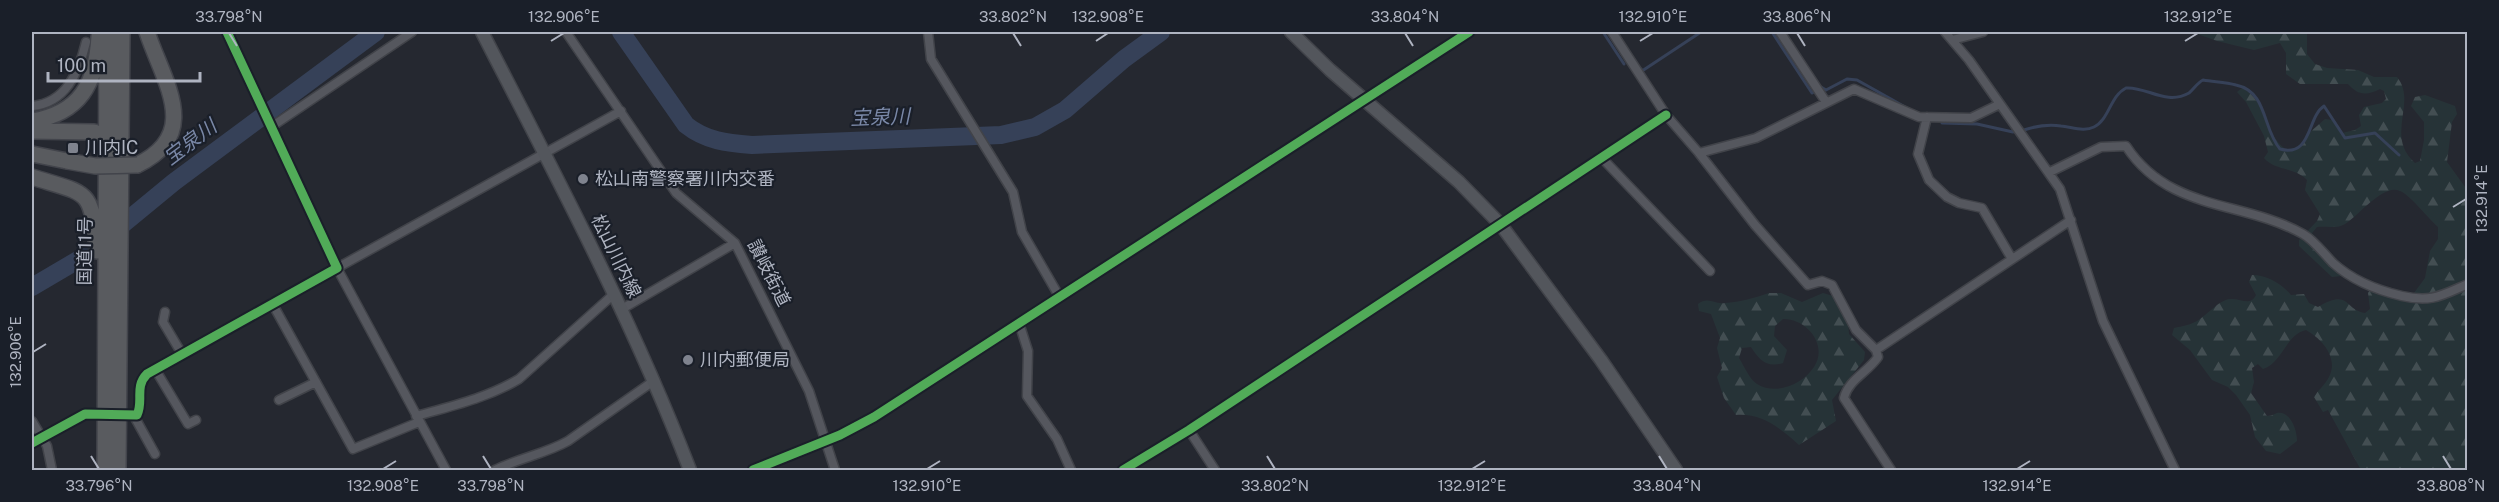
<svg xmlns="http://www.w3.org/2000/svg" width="2499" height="502" viewBox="0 0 2499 502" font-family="'Public Sans','Noto Sans JP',sans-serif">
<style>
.forest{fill:url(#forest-firs);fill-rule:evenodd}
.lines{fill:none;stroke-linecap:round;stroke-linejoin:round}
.stream{stroke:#364158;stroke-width:3}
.river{stroke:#364158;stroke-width:18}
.street-casing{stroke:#414349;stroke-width:11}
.secondary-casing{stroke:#414349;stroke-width:15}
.highway-casing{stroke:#42444b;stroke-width:18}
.street{stroke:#55575e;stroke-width:8}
.secondary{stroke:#53565c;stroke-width:12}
.highway{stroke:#595b5f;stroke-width:15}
.highway-bridge-casing{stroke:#42444b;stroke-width:18;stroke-linecap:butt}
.highway-bridge{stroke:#595b5f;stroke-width:15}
.cycleway-casing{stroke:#1a1f29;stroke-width:13}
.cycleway{stroke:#51ab58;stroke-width:9}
.ticks{fill:none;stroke:#afb4c1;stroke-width:2}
.poi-dot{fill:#7f838e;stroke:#1a1f29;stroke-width:2}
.labels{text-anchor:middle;stroke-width:4.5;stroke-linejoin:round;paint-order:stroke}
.poi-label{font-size:18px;fill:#afb4c1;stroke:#1a1f29;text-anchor:start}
.street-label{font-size:18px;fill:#afb4c1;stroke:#1a1f29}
.water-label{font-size:20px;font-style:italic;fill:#7a88a7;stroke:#1a1f29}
.neatline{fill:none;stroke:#afb4c1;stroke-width:2}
.ticks-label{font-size:15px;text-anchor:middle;fill:#afb4c1}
</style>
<defs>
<pattern id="forest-firs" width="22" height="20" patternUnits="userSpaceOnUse" patternTransform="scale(1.5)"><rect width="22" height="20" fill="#263337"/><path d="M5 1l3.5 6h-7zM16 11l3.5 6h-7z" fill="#434e52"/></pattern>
</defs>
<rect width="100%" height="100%" fill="#252830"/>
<path class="forest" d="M2192,32H2307V54L2315,64L2327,68L2358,70L2374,77H2397C2418,103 2384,135 2415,163L2420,161L2424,140V122L2411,106L2415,97L2425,95L2455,106L2457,114L2452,122L2447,162L2468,191L2467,470H2361L2328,410L2323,412L2314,397C2318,390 2325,385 2329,377C2339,358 2322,339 2306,330C2286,334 2283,362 2263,369L2258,364L2252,368L2254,382L2251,393L2267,416C2271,416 2274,414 2277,413C2291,411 2297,431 2297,441L2280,454L2266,451L2255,437L2250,415L2236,395L2228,387L2212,380L2190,350L2172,335L2174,328C2183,326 2190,325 2197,321C2207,315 2219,300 2230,299C2241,298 2250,307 2256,295L2249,282L2252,275C2267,275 2282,284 2291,295L2304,294L2309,303L2318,307C2350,288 2344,310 2365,313L2370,309L2368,293L2371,288L2399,295L2414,293L2425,278L2430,251L2438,239V227C2429,219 2409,194 2400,191C2384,183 2358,216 2345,224C2337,229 2327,226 2317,227L2312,233L2343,270L2341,276L2332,277L2299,246V240L2317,221L2320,214L2305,190L2307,180C2295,167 2275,171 2264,158L2268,152L2264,136L2246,102L2237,92L2242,88C2268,101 2263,135 2287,150L2301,146L2309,133L2325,119L2332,120L2342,133L2355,130L2361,126L2359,115L2364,107L2382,103L2386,99L2384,91L2380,89C2366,96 2358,95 2348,84H2300L2286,74V53L2280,43L2254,50L2217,41Z
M1769,293H1781L1802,302L1823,293L1833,296L1848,322L1849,334L1865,352L1864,360L1832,400L1836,421L1799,445C1780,428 1762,413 1736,415L1724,398L1717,377L1722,368L1717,348L1720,338L1711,314L1699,311L1698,304C1709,296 1714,305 1725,303C1740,302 1755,298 1769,293ZM1783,319C1805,318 1829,344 1814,367C1803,384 1776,396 1757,384C1750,380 1744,366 1739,358L1742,348L1751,347C1759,360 1767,368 1783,363L1787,350L1774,336L1775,326Z"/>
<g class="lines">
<path class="stream" d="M1603,32L1624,64
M1772,32L1812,93L1821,87L1826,90L1847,79L1857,80L1907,108
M1641,69L1642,71L1701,32
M1942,123L1977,124L2013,132
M2024,130C2036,126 2049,124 2061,126C2072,127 2084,132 2094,127C2109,120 2110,96 2126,88C2146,86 2166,106 2189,93C2194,89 2197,83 2203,80C2214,82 2225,82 2236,85C2268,92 2262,128 2280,149C2312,158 2307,117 2324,106L2345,138L2375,133L2399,155"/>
<path class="river" d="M621,32L686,125C706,141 727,143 752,145L1001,135L1035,127L1065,110L1124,59L1161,32
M32,287L83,257L174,182L376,32"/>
<defs>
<path id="street" d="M566,32L676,193L735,243L809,391L835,470
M928,32L931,59L1013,192L1022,232L1059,296
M1612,32L1666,115L1699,153L1755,225L1808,285L1822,281L1832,285L1856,330L1876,350L1878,357C1868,372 1848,380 1844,398L1891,470
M1780,32L1826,102
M1945,32L1969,60L2060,189L2103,321L2175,470
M1952,40L1983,32
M32,106C66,103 79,72 86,42
M1927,117L1918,154L1929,180L1947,197L1959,203L1982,208L2012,259
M271,127L412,32
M1699,153L1756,138L1854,89L1919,117L1971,118L2000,104
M1601,157L1710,271
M2050,172L2101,147L2126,146C2169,212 2242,200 2303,234C2314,240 2324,254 2333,263C2353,281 2376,290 2402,296C2432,303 2442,295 2468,284
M272,303L353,449L419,422
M622,309L735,243
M165,312L163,322L182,354
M1019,323L1028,351L1027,396L1057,439L1071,470
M1876,350L2071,220
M155,369L188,424L196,420
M279,400L316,382
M134,416L155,454
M416,416C452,406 487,398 519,379L615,293
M32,421L47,446L52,470
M1189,430L1215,470
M32,443L85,414L137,415C144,401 134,387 147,374L337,268L227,32
M446,470L337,268L621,111
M495,470C519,458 545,454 568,441L655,380
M753,470L840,435L874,417L1469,32
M1123,470L1189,430L1666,115"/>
<path id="secondary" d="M482,32C556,176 632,319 690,470
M1291,32L1330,70L1459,182L1501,225L1601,360L1676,470"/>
<path id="highway" d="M32,121C80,113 96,84 99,37
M32,131L94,132L113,140
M32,154L67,161
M137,165C203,134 163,81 147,32
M32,177C90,195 91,188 97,251
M105,470L107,32
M118,470L122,32"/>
</defs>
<use href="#street" class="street-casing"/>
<use href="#secondary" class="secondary-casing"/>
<use href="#highway" class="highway-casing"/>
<use href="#street" class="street"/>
<use href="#secondary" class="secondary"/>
<use href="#highway" class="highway"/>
<defs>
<path id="highway-bridge" d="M67,161L95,166L137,165"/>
</defs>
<use href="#highway-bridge" class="highway-bridge-casing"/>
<use href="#highway-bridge" class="highway-bridge"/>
<defs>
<path id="cycleway" d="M32,443L85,414L137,415C144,401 134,387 147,374L337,268L227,32
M753,470L840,435L874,417L1469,32
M1123,470L1189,430L1666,115"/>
</defs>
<use href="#cycleway" class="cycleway-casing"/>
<use href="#cycleway" class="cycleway"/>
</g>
<path class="ticks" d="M229,33L237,46M1013,33L1021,46M1405,33L1413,46M1797,33L1805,46M551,41L564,33M1096,41L1108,33M1640,41L1653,33M2185,41L2198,33M2453,207L2466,199M33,352L46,344M91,456L99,469M483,456L491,469M1267,456L1275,469M1659,456L1667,469M2443,456L2451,469M383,469L396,461M927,469L940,461M1472,469L1485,461M2017,469L2030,461"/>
<g class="poi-dot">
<rect x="67" y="142" width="12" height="12" rx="3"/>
<circle cx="583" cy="179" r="6"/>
<circle cx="688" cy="360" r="6"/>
</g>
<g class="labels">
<g class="poi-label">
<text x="85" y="154">川内IC</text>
<text x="595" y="185">松山南警察署川内交番</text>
<text x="700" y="366">川内郵便局</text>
</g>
<g class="street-label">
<text transform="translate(85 251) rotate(-89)" y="6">国道11号</text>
<text transform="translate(616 256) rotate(64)" y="6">松山川内線</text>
<text transform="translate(769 273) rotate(63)" y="6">讃岐街道</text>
</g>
<g class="water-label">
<text transform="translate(880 117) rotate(-2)" y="7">宝泉川</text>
<text transform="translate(190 142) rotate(-37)" y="7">宝泉川</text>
</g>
</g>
<rect width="2499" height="502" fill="none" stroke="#1a1f29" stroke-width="66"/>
<path d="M48 72v9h152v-9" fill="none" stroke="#afb4c1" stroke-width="3"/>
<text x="57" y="72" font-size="18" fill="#afb4c1" stroke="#1a1f29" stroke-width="4.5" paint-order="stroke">100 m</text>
<rect x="33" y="33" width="2433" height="436" class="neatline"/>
<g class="ticks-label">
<text x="229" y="22">33.798°N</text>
<text x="564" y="22">132.906°E</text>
<text x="1013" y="22">33.802°N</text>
<text x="1108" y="22">132.908°E</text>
<text x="1405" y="22">33.804°N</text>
<text x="1653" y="22">132.910°E</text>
<text x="1797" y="22">33.806°N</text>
<text x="2198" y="22">132.912°E</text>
<text transform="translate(2482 199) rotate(-90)" y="5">132.914°E</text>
<text transform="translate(16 352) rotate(-90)" y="5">132.906°E</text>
<text x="99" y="491">33.796°N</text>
<text x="383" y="491">132.908°E</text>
<text x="491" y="491">33.798°N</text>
<text x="927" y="491">132.910°E</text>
<text x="1275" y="491">33.802°N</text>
<text x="1472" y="491">132.912°E</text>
<text x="1667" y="491">33.804°N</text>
<text x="2017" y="491">132.914°E</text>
<text x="2451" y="491">33.808°N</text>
</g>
</svg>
